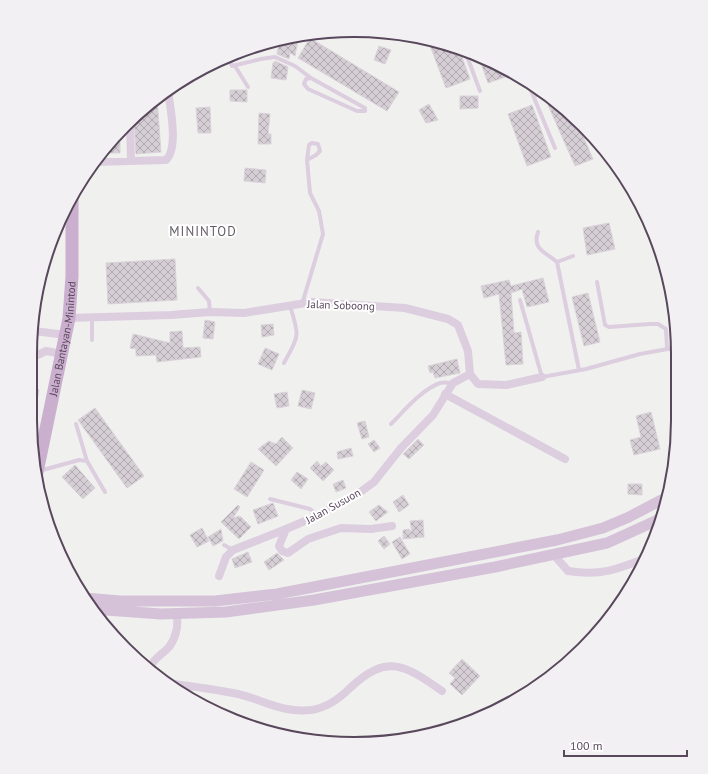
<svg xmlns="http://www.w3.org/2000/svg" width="708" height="774" viewBox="0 0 708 774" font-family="'PT Sans',sans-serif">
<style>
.building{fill:url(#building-cross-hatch);stroke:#dad3da}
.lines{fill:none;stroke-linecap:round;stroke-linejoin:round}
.lane{stroke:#dccddf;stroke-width:4}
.street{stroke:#dccddf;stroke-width:8}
.secondary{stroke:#d5c2d8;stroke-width:11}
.primary{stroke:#caafce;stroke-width:13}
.labels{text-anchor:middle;stroke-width:4;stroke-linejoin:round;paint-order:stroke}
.street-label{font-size:11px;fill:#59475c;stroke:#fff}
.quarter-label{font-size:13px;letter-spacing:1px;fill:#635b64;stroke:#fff}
.rim{fill:none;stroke:#59475c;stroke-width:2}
</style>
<defs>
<pattern id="building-cross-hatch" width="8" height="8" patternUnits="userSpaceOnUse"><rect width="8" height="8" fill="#d5ced5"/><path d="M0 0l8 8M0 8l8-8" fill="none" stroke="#b0a9b0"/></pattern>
</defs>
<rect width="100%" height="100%" fill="#f0f1ef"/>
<path class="building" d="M299,35L295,56L290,53L289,59L277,54L280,40Z
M310,38L399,92L387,111L298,58Z
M428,40L459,49L470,79L446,88Z
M379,46L391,50L385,64L374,60Z
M478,55L483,58L514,74L488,83Z
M275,61L288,67L286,80L271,78L273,63Z
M230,90H247V102L230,101Z
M460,96H478V108L460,109Z
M157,98L161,152L136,154L134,117Z
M555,102L575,118L593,159L575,166L548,105Z
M429,104L438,120L426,123L419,110Z
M532,105L551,157L527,166L508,114Z
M210,107L211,133H198L196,108Z
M259,113L270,114L268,134H271V144H258Z
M120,131V153H102L107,146Z
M245,168L266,170L265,183L244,181Z
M609,223L615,249L587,255L583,228Z
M175,259L177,300L108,304L106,263Z
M543,278L549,302L527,307L522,289L511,293L514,333L521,332L523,364L506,365L499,294L484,298L481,286L509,280L511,286Z
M588,293L600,342L584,346L572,297Z
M205,320L215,322L213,339L203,338Z
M273,324L274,335L262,337L261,325Z
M182,331L183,348L200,347L201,357L157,362L156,355L136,356V349L130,348L133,334L170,343V332Z
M265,348L279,354L272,370L258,364Z
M457,359L460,373L435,378L433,372L430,373L428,366Z
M32,388L39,390L34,416H30Z
M302,390L315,393L311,409L298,406Z
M287,392L289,406L277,408L274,394Z
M95,408L144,476L127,488L78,420Z
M651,412L660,449L634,455L630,440L641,437L636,416Z
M365,421L369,437L362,439L357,423Z
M282,437L293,448L276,466L258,449L269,441L276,444Z
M418,439L424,445L409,459L403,454Z
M374,440L380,448L374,452L368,444Z
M351,448L353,456L338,459L337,452Z
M317,461L321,466L326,462L334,470L323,481L310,468Z
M251,462L264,470L247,497L234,489Z
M75,465L95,488L83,499L62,477Z
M297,472L308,479L301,489L291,480Z
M343,480L346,488L336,492L333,484Z
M628,484H642V495L628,494Z
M403,495L409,505L399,512L393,502Z
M273,503L278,516L258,524L253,510Z
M238,505L240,507L233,518L240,516L251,527L239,539L221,522Z
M379,505L388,512L376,521L369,512Z
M423,520L424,537L403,539V530L409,529L412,532L410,521Z
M202,528L209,541L197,547L190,535Z
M221,529L223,541L213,546L208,537Z
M384,536L390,544L384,549L378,541Z
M400,537L410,554L402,559L392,542Z
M248,552L252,562L235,568L232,559Z
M277,553L284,560L269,570L264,562Z
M462,659L480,676L462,695L450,684L455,678L449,673Z"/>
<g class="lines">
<path class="lane" d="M465,51L480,91
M227,56L232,66L261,59L275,57L295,66L311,78L365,108V111H357L308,89L304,84L306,79L311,78
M235,66L248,87
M527,81L555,148
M534,96L544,93
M538,232C532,249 545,252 557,262L579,370
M557,262L573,256
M597,282L605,325L609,327L650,324H658L666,329L667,348
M198,288L209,301L210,312
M520,300L542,377L586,369L640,354L673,348
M302,304L323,234L319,211L310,193L307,160L309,145L312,143L318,144L320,151L316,155L307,160
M92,318V340
M284,363C299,335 300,337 290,306
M391,424C405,410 421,390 440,383C443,382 448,383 452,383
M87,461L105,492
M39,471L79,460L87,461L76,424
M270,499L310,509L318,515
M224,545L233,550"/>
<path class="street" d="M130,121L131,161
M94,162L166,160C179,148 170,107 168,90
M69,318L171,315L210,312L244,313L312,302L405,308L448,319L458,325L468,351L470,374L478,384L506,385L542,377
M34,331L66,335
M33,357L46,351L63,354
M445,394L565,459
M392,526L371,529L341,528L308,539L288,553L282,551L279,546L286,529L319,515L359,493L374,482L401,448L433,415L453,383L470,374
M554,555L568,571C600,576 616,570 646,558
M219,576L226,557L233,550L286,529
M149,669C155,653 171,654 176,632C178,625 178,620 176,613
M166,683C190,686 214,689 238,694C264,700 281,713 311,710C326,708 339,699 350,688C387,653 405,665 442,691"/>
<path class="secondary" d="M85,598L120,601H215L277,594L557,540L603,528L629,517L667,497
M92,609L161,614L226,612L314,600L495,567L607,543L662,518"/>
<path class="primary" id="s1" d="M36,477L69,318L72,276V198"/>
</g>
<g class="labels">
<g class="street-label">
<text transform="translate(341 305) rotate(2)" y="4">Jalan Soboong</text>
<text dy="4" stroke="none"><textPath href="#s1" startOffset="141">Jalan Bantayan-Minintod</textPath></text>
<text transform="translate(333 506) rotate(-29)" y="4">Jalan Susuon</text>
</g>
<g class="quarter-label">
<text x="203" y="236">MININTOD</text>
</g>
</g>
<path d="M0 0H708V774H0ZM354 37H354A317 317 0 0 1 671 354V420A317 317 0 0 1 354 737H354A317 317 0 0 1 37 420V354A317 317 0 0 1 354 37Z" fill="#f2f0f2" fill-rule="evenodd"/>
<path class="rim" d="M354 37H354A317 317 0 0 1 671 354V420A317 317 0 0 1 354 737H354A317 317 0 0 1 37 420V354A317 317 0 0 1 354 37Z"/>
<path d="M564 750v6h123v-6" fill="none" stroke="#59475c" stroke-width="2"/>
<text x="570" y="750" font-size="12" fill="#59475c" stroke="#ffffff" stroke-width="3" paint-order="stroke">100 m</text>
</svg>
